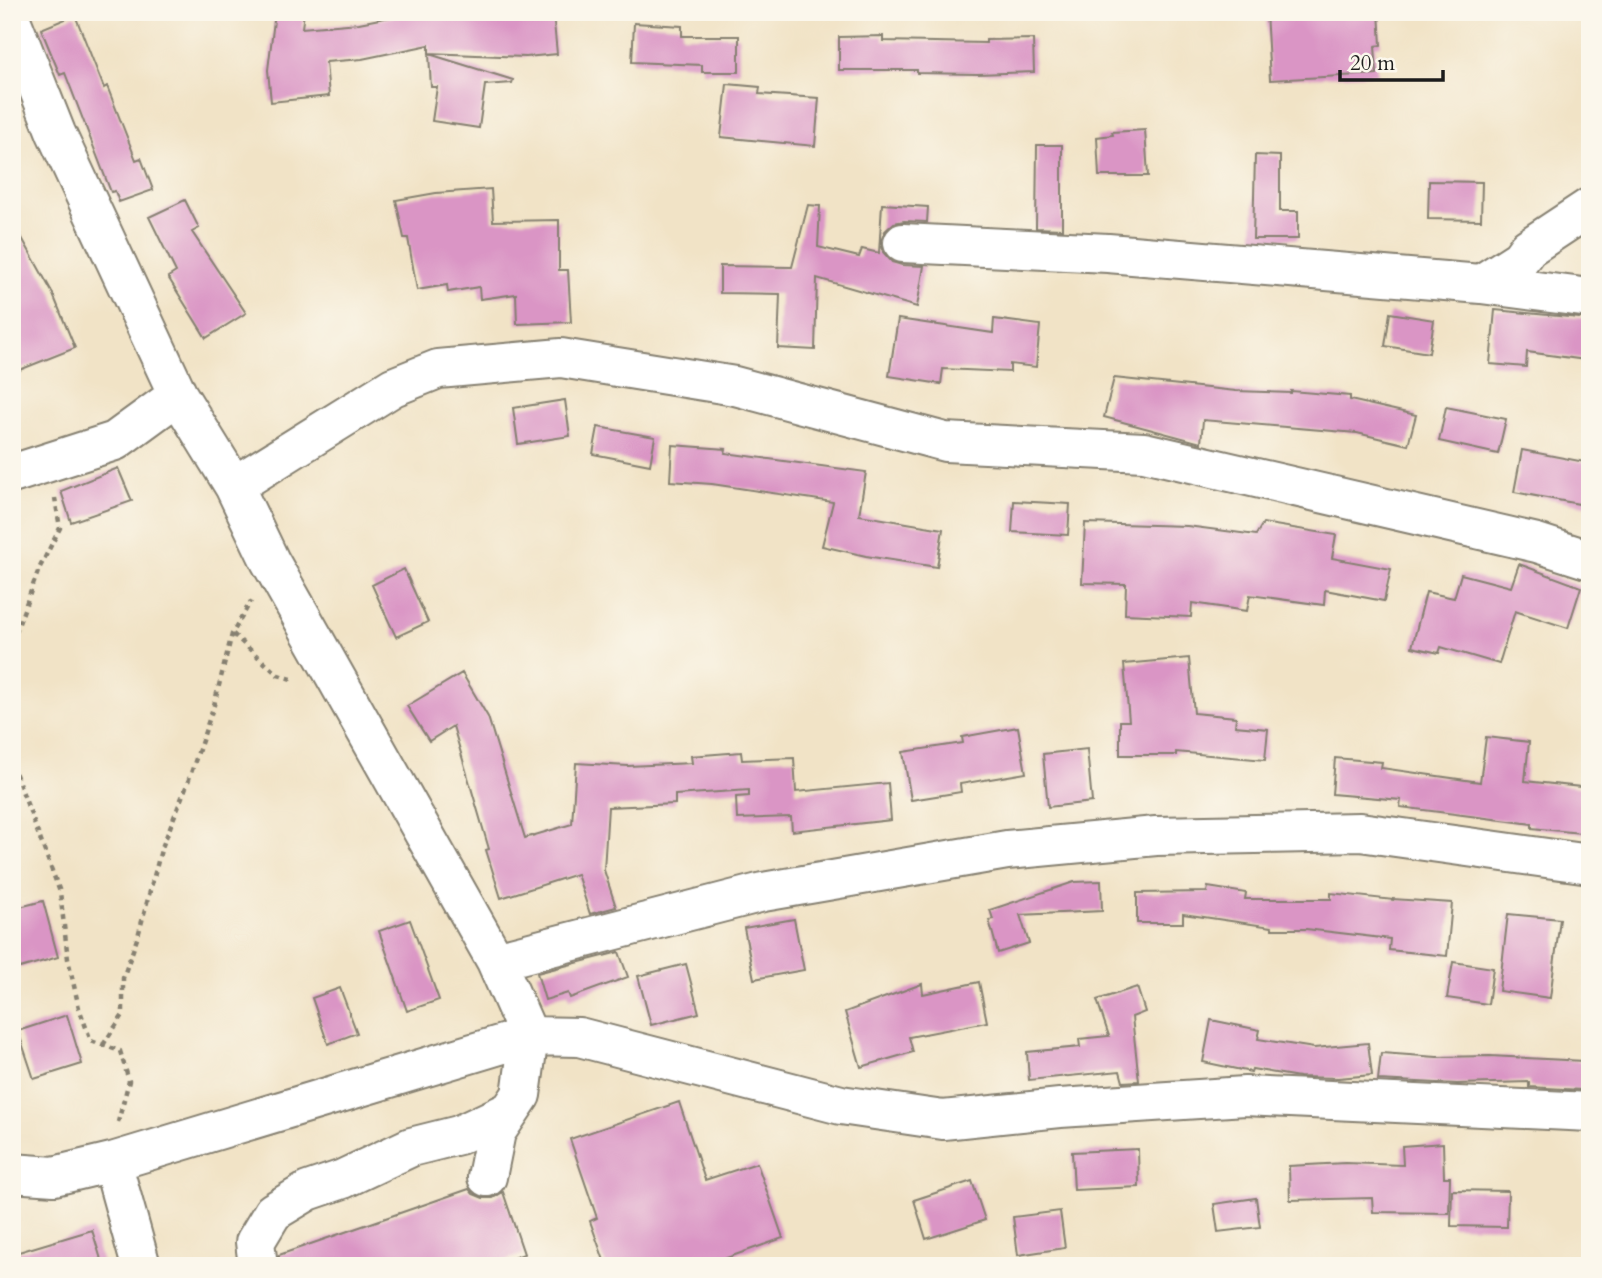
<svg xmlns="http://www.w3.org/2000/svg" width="1602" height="1278" viewBox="0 0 1602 1278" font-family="Cardo,serif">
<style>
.building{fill:#da95c5}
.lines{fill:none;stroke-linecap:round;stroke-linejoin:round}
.minor-casing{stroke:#868071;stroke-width:42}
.path{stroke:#868071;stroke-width:4.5;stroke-dasharray:5 5;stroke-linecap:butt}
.minor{stroke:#fff;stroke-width:38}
</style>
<rect width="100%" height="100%" fill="#fbf7ec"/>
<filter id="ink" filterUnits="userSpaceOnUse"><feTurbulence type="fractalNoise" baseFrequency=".0143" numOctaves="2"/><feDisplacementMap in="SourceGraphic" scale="14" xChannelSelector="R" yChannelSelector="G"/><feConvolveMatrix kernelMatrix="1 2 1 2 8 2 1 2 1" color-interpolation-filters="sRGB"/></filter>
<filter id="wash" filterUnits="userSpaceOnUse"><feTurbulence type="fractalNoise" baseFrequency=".00686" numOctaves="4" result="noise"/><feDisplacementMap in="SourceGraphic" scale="28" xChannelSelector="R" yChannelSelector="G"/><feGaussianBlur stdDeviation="1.57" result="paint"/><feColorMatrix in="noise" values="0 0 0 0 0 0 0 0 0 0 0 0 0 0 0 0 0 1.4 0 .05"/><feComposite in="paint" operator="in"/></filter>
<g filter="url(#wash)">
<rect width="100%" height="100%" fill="#f1e3c6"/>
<g id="blocks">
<path class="building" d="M275,12H304L302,28L359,23L416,12H443L445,18L498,12H553L557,54L526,57L429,53V45L362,59L326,62L329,96L271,102L268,70Z
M1266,12H1379L1381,45L1375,46L1377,74L1270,80Z
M75,15L104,88L107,86L136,160L141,158L153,190L119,202L115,191L111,192L65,73L60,75L41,29Z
M634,23L682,26V36H739V72H702V65L632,62Z
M883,36V41L986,43V40L1033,39L1034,72L977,74L917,73V70H839V37Z
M429,54L513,80L512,83L485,85L479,128L432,121L437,87H431Z
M727,84L760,87L759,94L819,98L815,146L721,137Z
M1145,130L1148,176H1099L1097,137L1113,135L1112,132Z
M1037,145H1062V229L1036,228Z
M1255,155L1280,156V211H1298V239H1253Z
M1429,181L1482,182L1481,220L1428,219Z
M491,189L493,221L559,220V270H568L571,322L517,324L516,294L480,299L479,287L448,292L447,285L417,290L408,238H404L396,200L436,193Z
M185,200L199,228L192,232L246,313L206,338L168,277L176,272L149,217Z
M882,204L928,207L927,222L904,221L894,223L885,231L881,241L883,252L892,262L902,265L924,266L917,307L817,278L815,350L778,348L780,294L720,293V266L792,267L808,205L820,206L818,247L859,257L862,249L879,253Z
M12,220L52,292L75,348L12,373Z
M1495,310L1590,319L1586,360L1527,352L1526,367L1490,364Z
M1390,313L1434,320L1429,353L1385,346Z
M898,319L993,333L994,319L1040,325L1036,367L1010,364V372L943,369L941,384L889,376Z
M1114,378L1236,391L1291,393V391L1350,396V400L1416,415L1408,445L1357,433L1203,420L1201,443L1104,417Z
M565,400L570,436L518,444L513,408Z
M1446,407L1506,419L1498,454L1439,441Z
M598,427L655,437L650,465L593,454Z
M672,445L726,449L725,453L866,472L859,515L943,529L937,567L866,556L822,546L833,502L712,484L670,481Z
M1522,450L1590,463V506L1514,492Z
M118,468L132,501L71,522L61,491Z
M1014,501L1070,504L1068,535L1012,532Z
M1085,523L1187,526L1256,535L1263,523L1336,535L1332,558L1391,569L1384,601L1325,590L1324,605L1250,595L1247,611L1192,603L1191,617L1125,614L1126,584L1082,583Z
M1519,564L1581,587L1568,628L1515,611L1499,664L1441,647L1439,653L1412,647L1426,592L1454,598L1461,574L1511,587Z
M404,569L428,622L396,637L372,585Z
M1189,658L1194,713L1236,717L1235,726L1268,729L1265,760L1176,752V755H1120V721H1129L1124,664Z
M462,673L488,717L525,838L572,824L576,763L628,766L692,763L691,756L741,752L742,760L794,758L796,792L888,783L891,820L792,831L791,817L737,819L736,797L749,796V790L675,795V804L608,807L604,870L616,907L590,914L577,874L501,898L486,850L489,849L453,726L429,741L407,706Z
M1018,727L1026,773L960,784L961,792L911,800L903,752L963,743L962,737Z
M1486,737L1529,742L1525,781L1590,788V834L1532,828V824L1400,807L1401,800L1332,794L1335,758L1382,762L1381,768L1480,782Z
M1087,749L1092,802L1048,807L1043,754Z
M1101,881L1102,911L1020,915L1029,943L998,953L989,920L993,919L990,910L1074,882Z
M1208,887L1246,893L1245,899H1331V893L1393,900V899L1452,903L1447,956L1389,950L1390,939L1306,929H1272V927L1183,914V923H1137V893L1207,892Z
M43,901L58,957L20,968L12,939V909Z
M1508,914L1560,919L1550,998L1499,991Z
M794,919L804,970L754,979L744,928Z
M410,920L439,1000L407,1011L379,931Z
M619,952L628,977L570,998L568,993L545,1000L537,973Z
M1453,962L1493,968L1488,1004L1447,998Z
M686,964L699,1013L651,1025L638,976Z
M979,982L987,1022L909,1037L913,1052L861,1067L845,1012L922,984L923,994Z
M1137,987L1145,1012L1132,1017L1139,1081L1123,1082L1120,1071L1029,1080L1027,1052L1080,1047L1079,1039L1109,1036L1097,1000Z
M340,988L357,1033L328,1044L312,998Z
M67,1015L82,1064L34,1079L18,1031Z
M1211,1020L1260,1030L1258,1039L1314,1048L1368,1043L1372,1075L1338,1078L1299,1077L1252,1069L1251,1072L1203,1062Z
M1381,1053L1437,1057L1490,1056L1584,1061L1582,1090L1529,1087V1082L1457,1084L1378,1080Z
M679,1102L705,1180L757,1163L783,1238L704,1266H606L590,1221L597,1218L570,1139Z
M1443,1143L1444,1177H1450L1449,1213L1373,1212L1372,1198L1290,1200L1289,1166L1345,1163L1403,1165L1402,1146Z
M1138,1149L1139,1187L1074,1190L1072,1152Z
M972,1181L985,1220L926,1239L914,1200Z
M469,1189L473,1194L483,1198H493L503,1192L524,1254L491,1266H279V1255Z
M1452,1190L1508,1191L1507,1227L1451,1226Z
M1256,1198L1260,1227L1218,1232L1214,1204Z
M1060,1211L1065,1248L1018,1255L1013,1217Z
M92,1230L103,1266H12V1254Z"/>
</g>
</g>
<g filter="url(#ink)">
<use href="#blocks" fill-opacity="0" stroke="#868071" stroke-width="2"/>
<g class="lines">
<defs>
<path id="minor" d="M12,22L56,133L178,395L234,486L270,561L496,961L529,1036L112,1162L54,1176L12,1173
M903,243L1108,253L1481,284L1590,298
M1481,284L1520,259L1528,248L1590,207
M12,474L115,441L178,395
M234,486L393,387L438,369L561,358L735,386L945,442L1144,452L1537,543L1590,560
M496,961L763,892L1007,850L1156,836L1360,832L1590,864
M112,1162L141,1266
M487,1177L496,1132L521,1095L529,1036L579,1037L841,1105L943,1120L1060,1108L1245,1096L1590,1112
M258,1266L255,1242L273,1212L308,1191L343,1179L411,1147L459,1135L510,1111"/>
</defs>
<use href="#minor" class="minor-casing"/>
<path class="path" d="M233,634L278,675L295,680
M12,642L39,569L60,528L55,498
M12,764L60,892L68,959L79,1008L91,1041L120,1051L129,1081L118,1122
M103,1045L123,1015V978L138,936L161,850L188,782L214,705L232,634L251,601"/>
<use href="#minor" class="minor"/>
</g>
</g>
<rect width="1602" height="1278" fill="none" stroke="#fbf7ec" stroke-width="42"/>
<path d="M1340 70v10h103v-10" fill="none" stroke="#1c1c1c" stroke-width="3.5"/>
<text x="1350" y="70" font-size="21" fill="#1c1c1c" stroke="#fbf7ec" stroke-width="5" paint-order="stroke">20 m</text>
</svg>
